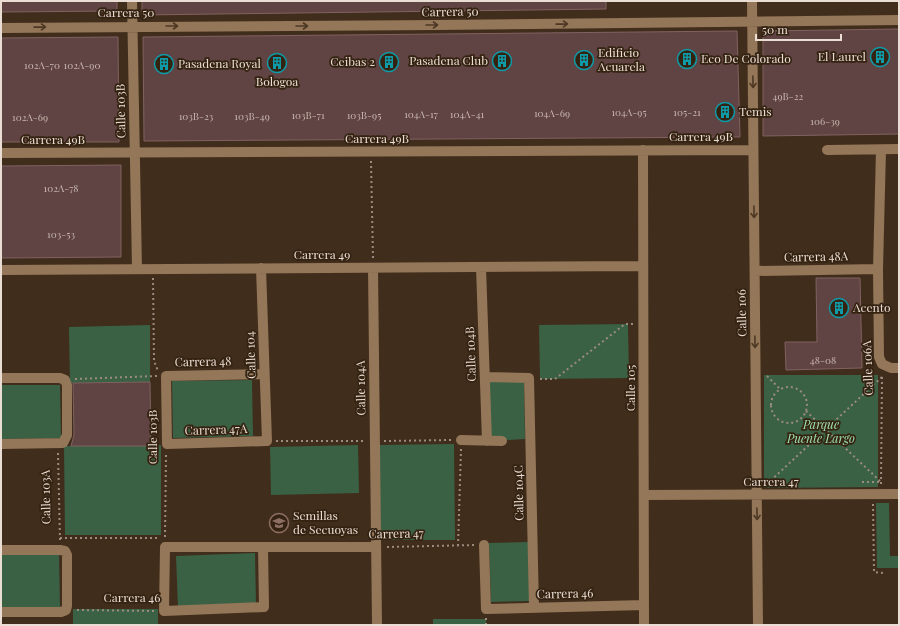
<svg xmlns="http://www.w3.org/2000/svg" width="900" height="626" viewBox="0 0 900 626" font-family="'Playfair Display',serif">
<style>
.green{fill:#3a6144}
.building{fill:#604443;stroke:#806261}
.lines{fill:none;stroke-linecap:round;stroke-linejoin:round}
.path{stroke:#9c8c7f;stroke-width:2;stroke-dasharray:2 3;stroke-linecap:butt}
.minor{stroke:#947658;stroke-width:10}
.oneway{stroke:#4d3824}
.labels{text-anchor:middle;stroke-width:3.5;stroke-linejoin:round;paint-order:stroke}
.number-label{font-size:10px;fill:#c8b7af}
.street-label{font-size:12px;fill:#eaddd3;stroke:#352312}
.poi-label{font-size:12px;fill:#eaddd3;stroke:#352312;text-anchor:start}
.park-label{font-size:12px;font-style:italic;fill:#9ee1af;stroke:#352312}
</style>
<rect width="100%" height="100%" fill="#402d1c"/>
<path class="green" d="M628,324L629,378L540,379L539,325Z
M150,325V382L70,383L69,327Z
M764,375H878V487L764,488Z
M252,380L253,436L173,438L172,381Z
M524,381L525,439L488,441L486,382Z
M1,385H60L61,438L1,439Z
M454,444L455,540H380L379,445Z
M161,445V535H65L64,446Z
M358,445L359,493L271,495L270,447Z
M876,503H889L890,556H899V568H877Z
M528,542L531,601L491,602L489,543Z
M59,553L60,607L1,608V554Z
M255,553L256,606L178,608L176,556Z
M73,609H158V625H73Z
M433,619H486V625H433Z"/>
<path class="building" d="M1,1H117V11L1,12Z
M142,1H606V9L142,15Z
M899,29V134L763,136V31Z
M737,31L740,137L144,141L143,37Z
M118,37L119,142H1V38Z
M121,165V257L1,258V166Z
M816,278H860L862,368L786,370L785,342H817Z
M150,382L151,446H71L74,435L73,383Z"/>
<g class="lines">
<path class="path" d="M371,161L373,258
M153,278L154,361L158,371
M767,376L781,390
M75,379L157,376
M540,379H555L625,324H634
M771 405a18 18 0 1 1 36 0a18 18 0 1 1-36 0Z
M806,411L880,481
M276,441H364
M384,441L452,440
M58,453L60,541
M862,482H881
M767,484L882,377
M881,484L882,375
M873,504L874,572L883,573
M165,537L166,454
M60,538H158
M458,546L461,449
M387,547L475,545
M77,610L154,611
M486,618V625"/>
<path class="minor" d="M132,1L137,269
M752,1L758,625
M1,28L436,25L899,20
M643,150L644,625
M827,150L899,149
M881,150L878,269L879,357L882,364L891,368H899
M1,153L753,150
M481,267L487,441
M261,268L267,441L167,444L166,376L264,374
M373,268L377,625
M1,270L643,266
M755,271L878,269
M485,377L529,378L534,608
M1,378H60L65,380L67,385V435L63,443L1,444
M461,440L502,441
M644,495L899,494
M484,545L486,609L644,605
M263,547L264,607L164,611L165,547H376
M1,550H60L65,551L67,555V606L66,610L61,612H1"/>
</g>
<defs><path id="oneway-shaft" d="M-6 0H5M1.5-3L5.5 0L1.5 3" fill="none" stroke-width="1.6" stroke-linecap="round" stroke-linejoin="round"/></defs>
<g class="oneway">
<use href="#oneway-shaft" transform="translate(562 24) rotate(-1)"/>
<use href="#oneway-shaft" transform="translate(432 25)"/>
<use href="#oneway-shaft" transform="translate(172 26)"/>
<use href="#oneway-shaft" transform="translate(302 26)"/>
<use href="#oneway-shaft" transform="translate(40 27) rotate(-1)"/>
<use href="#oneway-shaft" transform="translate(753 82) rotate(89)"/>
<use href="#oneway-shaft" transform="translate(754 212) rotate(89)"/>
<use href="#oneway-shaft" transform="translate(755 342) rotate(89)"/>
<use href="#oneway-shaft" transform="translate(757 514) rotate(89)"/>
</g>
<defs>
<symbol id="building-ring" viewBox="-11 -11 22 22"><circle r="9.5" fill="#352312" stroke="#0f9aa8" stroke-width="1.5"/><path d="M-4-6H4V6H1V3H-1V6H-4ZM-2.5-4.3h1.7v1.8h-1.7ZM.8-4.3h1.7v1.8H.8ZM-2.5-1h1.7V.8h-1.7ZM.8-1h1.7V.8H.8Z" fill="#0f9aa8"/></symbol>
<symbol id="school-ring" viewBox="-11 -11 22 22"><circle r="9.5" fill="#352312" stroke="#8d6e63" stroke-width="1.5"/><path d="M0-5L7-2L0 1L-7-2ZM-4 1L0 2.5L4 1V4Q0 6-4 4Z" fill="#8d6e63"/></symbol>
</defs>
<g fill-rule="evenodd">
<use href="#building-ring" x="869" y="46" width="22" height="22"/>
<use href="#building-ring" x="676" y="48" width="22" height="22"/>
<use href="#building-ring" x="573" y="49" width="22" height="22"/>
<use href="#building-ring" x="491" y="50" width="22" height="22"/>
<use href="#building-ring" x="378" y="51" width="22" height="22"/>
<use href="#building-ring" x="266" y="52" width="22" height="22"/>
<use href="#building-ring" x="153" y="53" width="22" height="22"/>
<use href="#building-ring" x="714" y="101" width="22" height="22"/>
<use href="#building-ring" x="828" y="297" width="22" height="22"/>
<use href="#school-ring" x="268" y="512" width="22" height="22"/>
</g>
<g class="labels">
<g class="number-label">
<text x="42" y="69">102A-70</text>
<text x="82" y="69">102A-90</text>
<text x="788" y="100">49B-22</text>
<text x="629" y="116">104A-95</text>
<text x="687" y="116">105-21</text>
<text x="552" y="117">104A-69</text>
<text x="421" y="118">104A-17</text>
<text x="467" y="118">104A-41</text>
<text x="308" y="119">103B-71</text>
<text x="364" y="119">103B-95</text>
<text x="196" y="120">103B-23</text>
<text x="252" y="120">103B-49</text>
<text x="30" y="121">102A-69</text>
<text x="825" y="125">106-39</text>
<text x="61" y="192">102A-78</text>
<text x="61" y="238">103-53</text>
<text x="823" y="364">48-08</text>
</g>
<g class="street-label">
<text transform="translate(450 12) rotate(-1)" y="4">Carrera 50</text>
<text x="126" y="17">Carrera 50</text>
<text transform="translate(121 111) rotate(-91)" y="4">Calle 103B</text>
<text x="701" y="141">Carrera 49B</text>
<text x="377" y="143">Carrera 49B</text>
<text x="53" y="144">Carrera 49B</text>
<text x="322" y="259">Carrera 49</text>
<text transform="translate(816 257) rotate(-1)" y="4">Carrera 48A</text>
<text transform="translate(742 313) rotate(-91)" y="4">Calle 106</text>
<text transform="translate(471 354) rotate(-92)" y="4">Calle 104B</text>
<text transform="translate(251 355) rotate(-92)" y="4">Calle 104</text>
<text transform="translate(203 362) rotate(-1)" y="4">Carrera 48</text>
<text transform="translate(868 368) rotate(-92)" y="4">Calle 106A</text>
<text transform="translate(361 388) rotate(-91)" y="4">Calle 104A</text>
<text transform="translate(631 388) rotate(-90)" y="4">Calle 105</text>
<text transform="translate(216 430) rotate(-2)" y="4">Carrera 47A</text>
<text transform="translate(153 437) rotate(-90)" y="4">Calle 103B</text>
<text x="771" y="486">Carrera 47</text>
<text transform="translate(519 493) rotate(-91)" y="4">Calle 104C</text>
<text transform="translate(46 497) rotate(-91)" y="4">Calle 103A</text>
<text transform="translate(396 534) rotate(-1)" y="4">Carrera 47</text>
<text transform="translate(565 594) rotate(-1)" y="4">Carrera 46</text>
<text x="132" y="602">Carrera 46</text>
</g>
<g class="poi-label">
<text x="598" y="57">Edificio<tspan x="598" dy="14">Acuarela</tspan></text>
<text x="866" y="61" text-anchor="end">El Laurel</text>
<text x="701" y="63">Eco De Colorado</text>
<text x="488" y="65" text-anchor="end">Pasadena Club</text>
<text x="375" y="66" text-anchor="end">Ceibas 2</text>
<text x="178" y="68">Pasadena Royal</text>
<text x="277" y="86" text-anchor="middle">Bologoa</text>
<text x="739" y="116">Temis</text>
<text x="853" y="312">Acento</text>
<text x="293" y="520">Semillas<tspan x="293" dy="14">de Secuoyas</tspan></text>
</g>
<g class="park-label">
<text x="821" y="429">Parque<tspan x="821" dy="14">Puente Largo</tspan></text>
</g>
</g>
<rect width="900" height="626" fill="none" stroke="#eaddd3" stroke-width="4"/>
<path d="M756 34v6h85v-6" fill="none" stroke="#eaddd3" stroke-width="2"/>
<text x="762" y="34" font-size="12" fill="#eaddd3" stroke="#352312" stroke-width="3" paint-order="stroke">50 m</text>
</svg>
